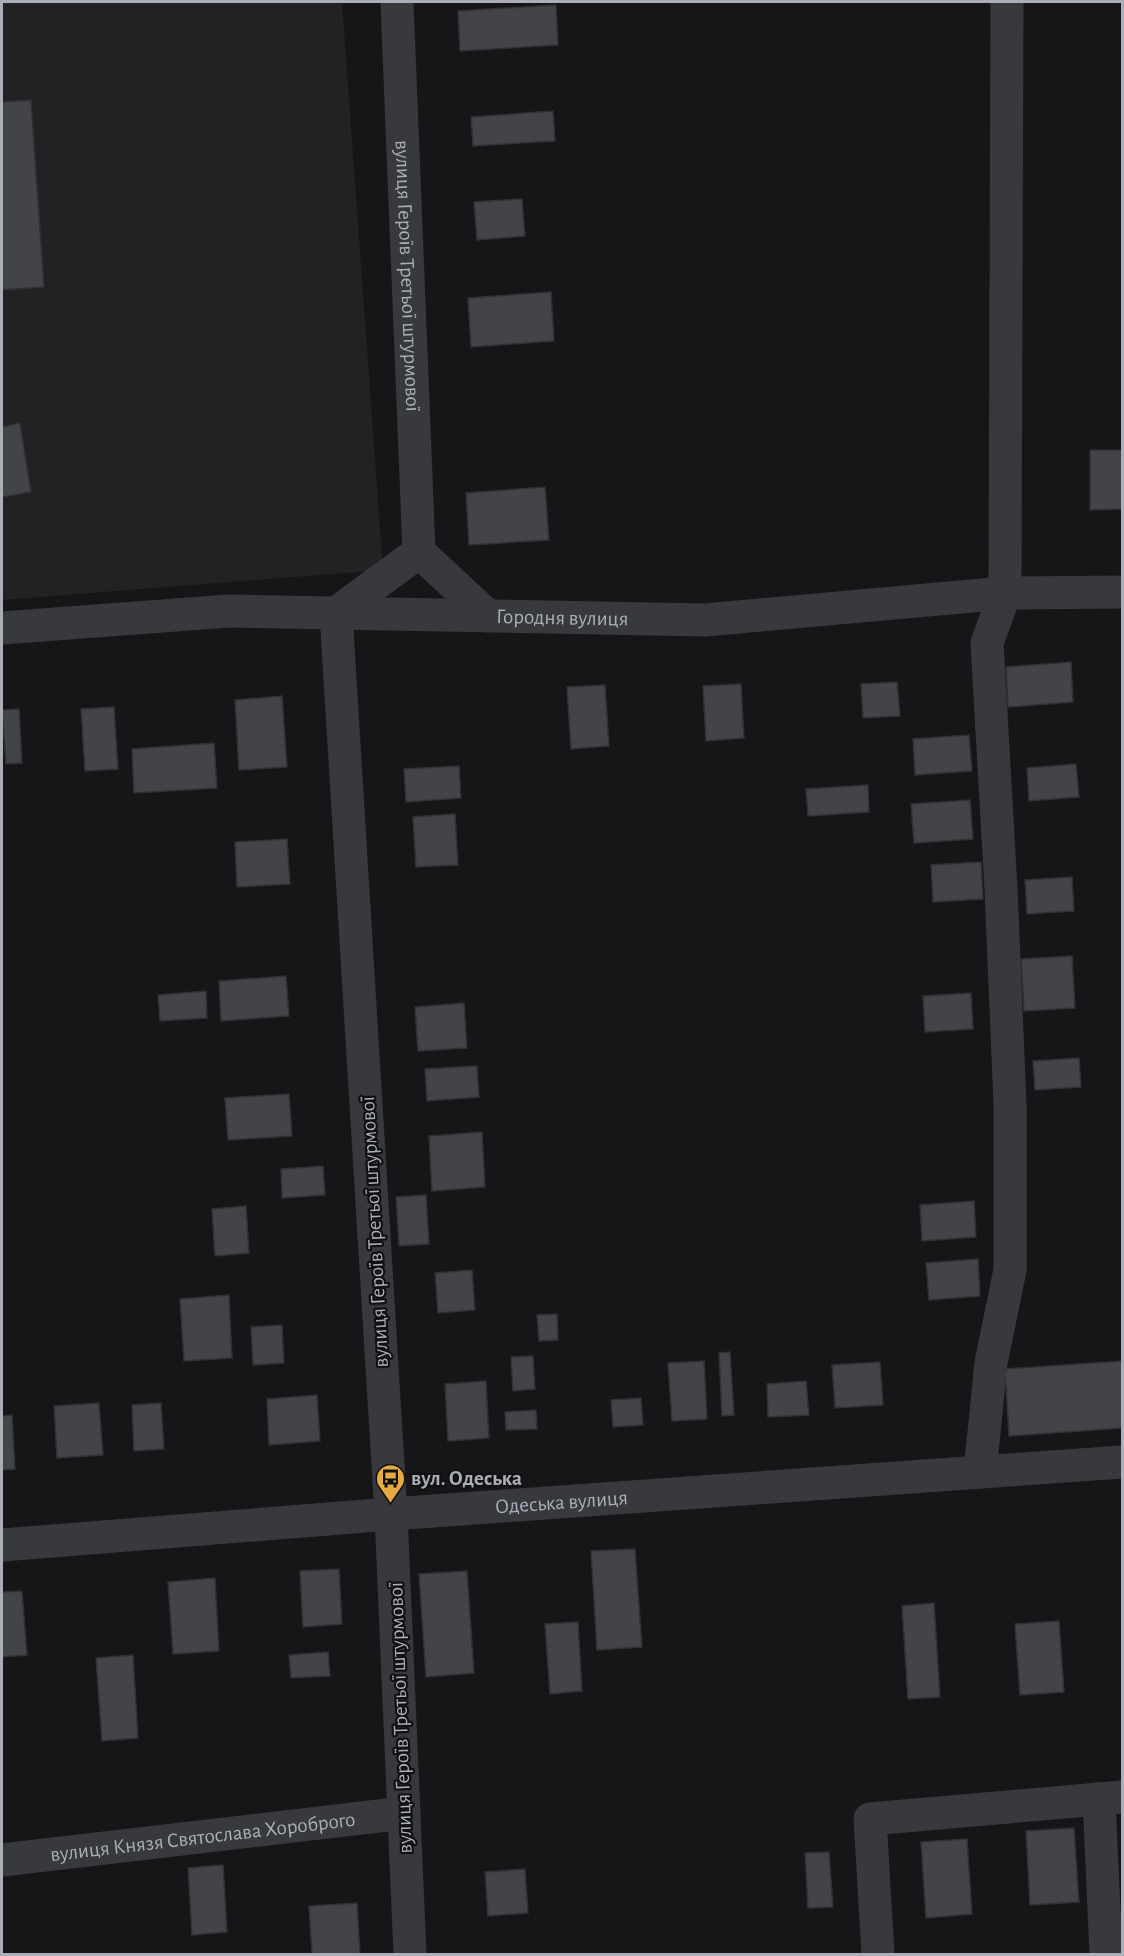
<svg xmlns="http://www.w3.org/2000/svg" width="1124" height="1956" viewBox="0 0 1124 1956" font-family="'Alegreya Sans',sans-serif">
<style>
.built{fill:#222225}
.building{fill:#434448;stroke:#303134;stroke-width:1.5}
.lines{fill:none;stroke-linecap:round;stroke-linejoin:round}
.minor{stroke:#38393d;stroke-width:33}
.labels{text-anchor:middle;stroke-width:4.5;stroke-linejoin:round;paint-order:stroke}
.street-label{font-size:21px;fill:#a9aeb7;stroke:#111113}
.poi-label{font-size:21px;font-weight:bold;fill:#a9aeb7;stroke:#111113;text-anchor:start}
</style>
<rect width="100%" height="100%" fill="#161618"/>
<path class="built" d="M2,2H342L383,570L2,600Z"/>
<path class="building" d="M556,5L558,45L460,51L458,11Z
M31,100L44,287L2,290V102Z
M553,111L555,141L473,146L471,117Z
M522,199L525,236L477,240L474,202Z
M551,292L554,341L471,347L468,298Z
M20,423L31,492L2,497V427Z
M1090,450H1122V509L1090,510Z
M545,487L549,540L469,545L466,493Z
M1071,662L1073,702L1008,707L1006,667Z
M897,682L900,716L863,718L861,684Z
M741,684L744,738L706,741L703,686Z
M605,685L609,746L571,749L567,687Z
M282,696L287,767L239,770L235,700Z
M114,707L118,769L85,771L81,709Z
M19,709L22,763L6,764L2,710Z
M969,735L972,771L915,775L913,739Z
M214,743L217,788L134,793L132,749Z
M1076,764L1079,797L1029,801L1027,768Z
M459,766L461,798L406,802L404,769Z
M868,785L869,812L808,816L806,789Z
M970,800L973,839L914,843L911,804Z
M455,814L458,865L416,867L413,817Z
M287,839L290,884L237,887L235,842Z
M981,862L983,899L933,902L931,865Z
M1072,877L1074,911L1027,914L1025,880Z
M1072,956L1075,1008L1024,1011L1021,959Z
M286,976L289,1016L221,1021L219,981Z
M206,991L207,1018L160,1021L158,995Z
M971,993L973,1029L925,1032L923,996Z
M464,1003L467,1048L418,1051L415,1007Z
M1079,1058L1081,1087L1035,1090L1033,1061Z
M477,1066L479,1097L427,1101L425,1069Z
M289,1094L292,1136L228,1140L225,1098Z
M482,1132L485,1187L432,1191L429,1136Z
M323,1166L325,1195L282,1198L281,1169Z
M426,1195L429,1244L399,1246L396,1197Z
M974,1201L976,1237L922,1241L920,1205Z
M246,1206L249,1253L215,1256L212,1209Z
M978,1259L980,1296L929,1300L926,1263Z
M472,1270L475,1310L438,1313L435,1273Z
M229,1295L232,1358L184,1361L180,1299Z
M557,1314L558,1340L539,1341L537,1315Z
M282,1325L284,1363L253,1365L251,1327Z
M730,1352L734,1415L722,1416L719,1353Z
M533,1356L535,1389L513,1391L511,1357Z
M704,1361L707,1419L672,1421L668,1363Z
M1122,1361V1428L1009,1436L1005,1369Z
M880,1362L883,1405L835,1408L832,1365Z
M486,1381L489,1438L448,1441L445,1384Z
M806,1381L809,1415L768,1417L767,1384Z
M317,1395L320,1441L269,1445L267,1399Z
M641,1398L643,1425L613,1427L611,1400Z
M99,1403L103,1455L57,1458L54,1406Z
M161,1403L164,1449L134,1451L132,1405Z
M536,1410L537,1429L506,1430L505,1412Z
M12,1415L15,1469L2,1470V1416Z
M635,1549L642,1647L597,1650L591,1551Z
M339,1569L342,1624L303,1627L300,1571Z
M467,1571L474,1673L426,1677L419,1574Z
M215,1578L219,1651L173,1654L168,1582Z
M22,1591L27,1655L2,1657V1592Z
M934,1603L940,1697L908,1699L902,1606Z
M1059,1621L1064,1692L1020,1695L1015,1624Z
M578,1622L582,1691L550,1694L545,1624Z
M328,1652L330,1676L291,1678L289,1655Z
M133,1655L138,1738L102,1741L96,1658Z
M1074,1828L1079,1902L1030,1905L1026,1831Z
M967,1839L972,1914L926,1918L921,1842Z
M829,1852L833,1907L808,1908L805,1853Z
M223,1865L227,1932L192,1935L188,1868Z
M525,1869L528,1913L488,1916L485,1872Z
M357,1903L360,1954H312L309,1906Z"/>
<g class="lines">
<g class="minor">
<path id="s1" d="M397,2L419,552L488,616"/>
<path id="s2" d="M2,628L229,611L705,620L1005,593L1122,592"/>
<path d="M980,1472L991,1363L1010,1270V1104L1001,889L987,643L1005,593L1007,2"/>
<path id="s3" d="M2,1545L391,1514L1122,1462"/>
<path d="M1099,1799L1106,1954"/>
<path id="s4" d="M2,1860L404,1813"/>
<path d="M410,1954L391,1514L336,613L419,552"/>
<path d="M878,1954L870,1819L1122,1797"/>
</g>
</g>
<defs>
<symbol id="bus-pin" viewBox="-11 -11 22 30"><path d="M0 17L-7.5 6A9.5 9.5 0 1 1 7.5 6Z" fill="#e5aa41" stroke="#111113"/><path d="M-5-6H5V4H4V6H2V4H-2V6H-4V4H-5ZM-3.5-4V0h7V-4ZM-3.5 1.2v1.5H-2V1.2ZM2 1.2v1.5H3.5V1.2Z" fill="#111"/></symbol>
</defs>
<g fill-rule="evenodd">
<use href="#bus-pin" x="374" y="1462" width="33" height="45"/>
</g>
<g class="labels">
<g class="street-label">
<text dy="7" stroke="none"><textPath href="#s1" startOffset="274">вулиця Героїв Третьої штурмової</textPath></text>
<text dy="7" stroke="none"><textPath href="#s2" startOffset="561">Городня вулиця</textPath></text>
<text transform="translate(374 1232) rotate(-93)" y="7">вулиця Героїв Третьої штурмової</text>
<text dy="7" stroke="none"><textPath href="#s3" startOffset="561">Одеська вулиця</textPath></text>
<text transform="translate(400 1718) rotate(-92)" y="7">вулиця Героїв Третьої штурмової</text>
<text dy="7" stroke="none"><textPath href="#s4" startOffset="202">вулиця Князя Святослава Хороброго</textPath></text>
</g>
<g class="poi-label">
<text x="411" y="1485">вул. Одеська</text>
</g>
</g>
<rect width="1124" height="1956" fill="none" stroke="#a9aeb7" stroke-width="6"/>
</svg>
